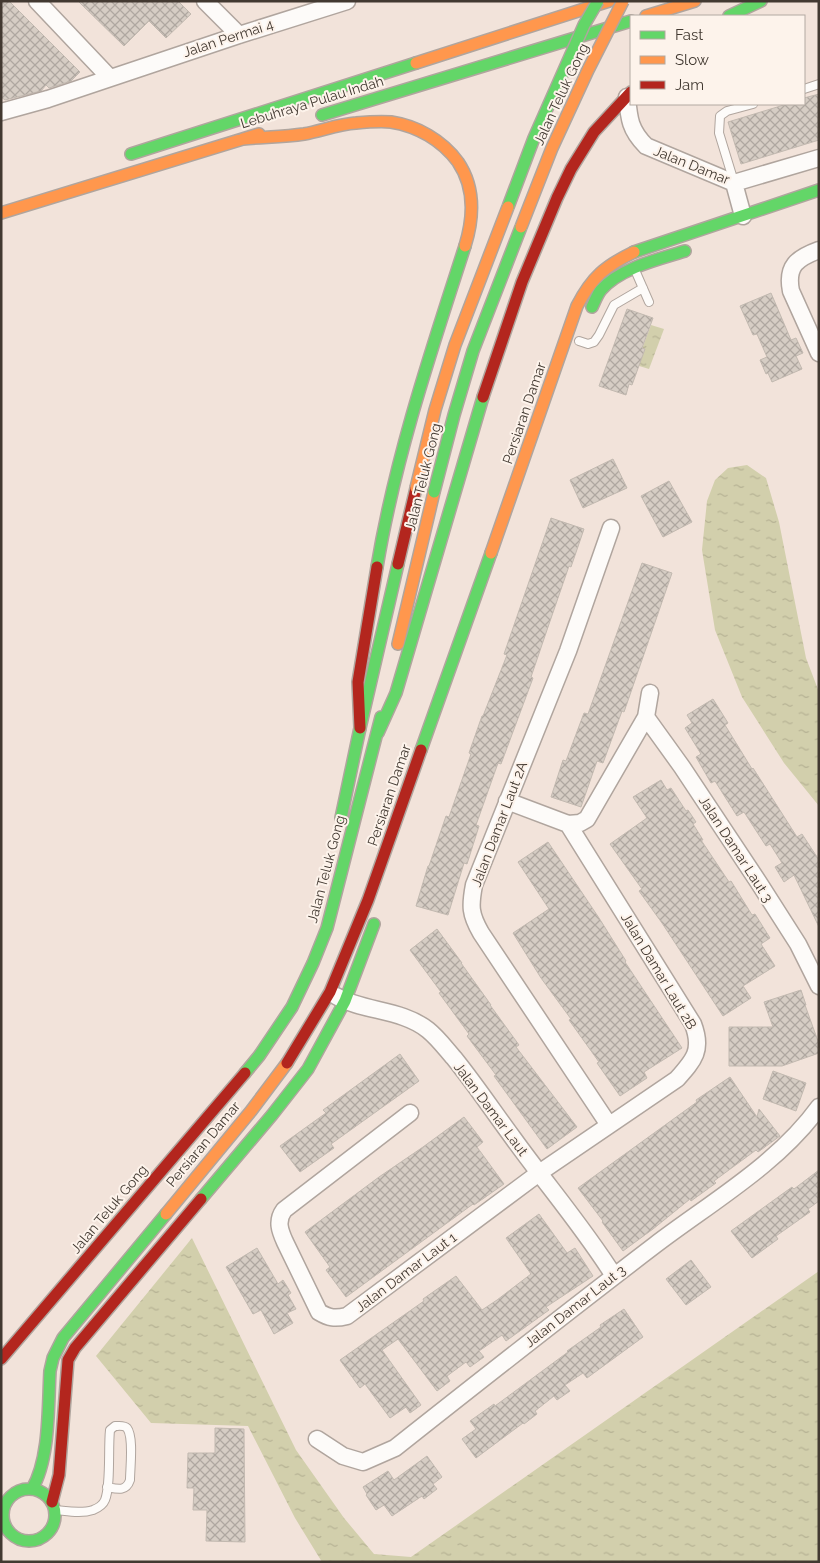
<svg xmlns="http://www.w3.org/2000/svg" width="820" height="1563" viewBox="0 0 820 1563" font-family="Raleway,sans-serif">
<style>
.water{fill:url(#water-ripples)}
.building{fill:url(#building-cross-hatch);stroke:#c2b9b0}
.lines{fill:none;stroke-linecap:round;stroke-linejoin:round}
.lane-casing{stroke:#b0a59e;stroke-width:10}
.street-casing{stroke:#b0a59e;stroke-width:19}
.fast-casing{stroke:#b0a59e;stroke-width:14}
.slow-casing{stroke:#b0a59e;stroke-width:14}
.jam-casing{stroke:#b0a59e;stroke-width:14}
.lane{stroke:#fdfbf9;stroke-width:8}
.street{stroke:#fdfbf9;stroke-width:16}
.fast{stroke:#63d668;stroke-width:11}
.slow{stroke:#ff974d;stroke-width:11}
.jam{stroke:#b3261e;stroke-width:11}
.fast-bridge-casing{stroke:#b0a59e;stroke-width:14;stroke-linecap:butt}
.slow-bridge-casing{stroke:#b0a59e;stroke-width:14;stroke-linecap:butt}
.fast-bridge{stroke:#63d668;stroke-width:11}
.slow-bridge{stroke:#ff974d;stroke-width:11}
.labels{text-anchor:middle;stroke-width:4;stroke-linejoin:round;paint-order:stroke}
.street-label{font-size:14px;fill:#423931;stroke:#fdf3eb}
</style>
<defs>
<pattern id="water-ripples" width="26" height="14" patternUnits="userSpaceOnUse" patternTransform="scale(1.25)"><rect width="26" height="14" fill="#d2cfac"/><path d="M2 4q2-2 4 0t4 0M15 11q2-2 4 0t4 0" fill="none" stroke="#b6b294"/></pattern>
<pattern id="building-cross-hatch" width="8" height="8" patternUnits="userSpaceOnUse" patternTransform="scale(1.25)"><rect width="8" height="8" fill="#d6cdc4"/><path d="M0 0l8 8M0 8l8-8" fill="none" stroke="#afa7a0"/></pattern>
</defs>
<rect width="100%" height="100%" fill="#f2e3da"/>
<path class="water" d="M651,325L664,329L649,369L636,365Z
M747,465L766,478L779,522L806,658L819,692V806L784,763L742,697L715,630L702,550L707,501L715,480L728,468Z
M192,1238L296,1450L344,1518L374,1554L411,1557L819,1271V1562H322L295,1518L248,1426L151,1423L96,1356Z"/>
<path class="building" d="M1,1H9L80,72L71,81L49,88L46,85L41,91L5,100L1,97Z
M78,1H178L191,14L166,38L149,21L124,46Z
M819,94V140L741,164L728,122L787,104H804V98Z
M771,293L791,340L796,338L803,353L796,356L802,369L772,382L768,373L766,374L760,360L767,357L757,334L753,335L740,306Z
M627,309L653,318L642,348L645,349L632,385L629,384L626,395L599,386Z
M613,459L627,488L583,508L570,480Z
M669,481L692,522L663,537L641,496Z
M551,518L584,529L571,567L569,566L548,627L531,677L533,678L501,764L498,763L476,825L479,826L467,864L464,863L448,915L416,906L428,866H429L446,816L449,817L471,754L469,753L482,716H483L507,655L504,654Z
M642,563L672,573L624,712L622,711L603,763L597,761L581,807L551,797L563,760L566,761L584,713L588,714Z
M713,699L728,723L725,725L752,769L753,768L797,837L802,834L819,860V927L794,875L784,882L775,867L782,863L770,844L766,846L744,812L737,816L715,781L711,783L696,757L701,754L685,728L692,723L687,715Z
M661,780L667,790L671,788L686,811L688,810L696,822L693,824L703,840H701L729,882L731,881L752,915L755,914L770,938L761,944L775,966L743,986L751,998L723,1016L662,923L639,891L642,889L610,844L647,818L633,797Z
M548,842L599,918L626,961L625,962L682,1048L644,1072L647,1078L620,1096L597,1063L599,1062L569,1020L571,1019L541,978L513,933L549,909L518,862Z
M437,929L462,963H461L491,1005H490L519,1045L516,1047L577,1127L547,1149L494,1076L496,1075L467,1036L469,1034L439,993L441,992L410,950Z
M801,990L806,1005H805L819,1044V1053L782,1066H729V1027H773L764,1002Z
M400,1054L419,1081L331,1144L334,1148L300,1172L280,1146L326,1113L323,1110Z
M773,1071L806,1083L796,1111L763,1099Z
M730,1077L757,1117L759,1109L780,1136L758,1152L756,1150L714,1181L716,1183L691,1201L690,1199L653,1229L623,1251L602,1222L603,1221L578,1188L697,1102L696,1100Z
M464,1117L483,1142L477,1147L504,1184L474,1205L473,1204L346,1297L326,1270L330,1267L305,1232L379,1177L423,1147Z
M819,1170V1201L808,1209L810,1212L776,1236L778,1239L752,1258L731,1231L792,1187L794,1189Z
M539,1214L567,1253L575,1248L593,1276L546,1307L549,1310L506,1341L502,1335L479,1351L484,1357L470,1367L466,1362L447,1376L450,1381L437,1391L398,1339L382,1350L421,1405L410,1413L406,1407L390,1418L365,1384L360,1388L340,1360L424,1301L423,1299L456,1276L482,1310L497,1300L531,1274L506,1238Z
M257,1248L278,1284L283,1280L291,1293L288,1295L296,1309L287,1313L293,1323L274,1334L261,1310L253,1314L226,1267Z
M691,1260L711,1287L686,1305L666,1279Z
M624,1309L643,1337L587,1378L583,1373L565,1385L570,1391L557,1400L554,1396L535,1411L537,1414L524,1424L523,1423L476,1458L462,1439L476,1429L470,1421L494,1404L495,1406L568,1352L567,1351L601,1327L600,1325Z
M215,1428L244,1429L245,1542L206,1541L207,1510H193L194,1488H187L188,1453H215Z
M427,1456L442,1477L433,1484L437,1489L424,1499L422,1496L392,1516L384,1505L376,1510L366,1495L367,1494L363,1487L388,1471L394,1480Z"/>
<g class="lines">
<defs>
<path id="lane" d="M804,89L819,84
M734,182L719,133L720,116L727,111L753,104
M635,270L649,302
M579,341L588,344L594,342L599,335L614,305L643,288
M55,1510C67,1511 81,1514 93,1510C98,1508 103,1505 105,1500C111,1485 108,1448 110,1430L115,1426C119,1426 124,1425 127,1428C134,1437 130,1468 130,1480C126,1492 117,1489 107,1487"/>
<path id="street" d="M37,1L110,78
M205,1L239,35
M627,97C629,119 630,130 646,146L734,183L819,158
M1,112L48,99L239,35L347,1
M734,183L743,216
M819,250C797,258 786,266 791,291L819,353
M646,717L682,767L759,883L798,944L819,986
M507,801L568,824L580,823L587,819L646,717L650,693
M336,996C364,1012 402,1009 428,1030C438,1038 446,1049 454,1058C475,1084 493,1111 513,1138C546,1184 584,1228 614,1276
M410,1113L284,1210C276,1221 280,1231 285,1242L319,1312C329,1318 335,1319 347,1316L539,1173L677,1079C694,1060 703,1050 693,1024L568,824
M609,1125L481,933C470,914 470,906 474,885L568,651L611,528
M317,1439L343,1456L363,1462L395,1448C481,1380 567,1312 655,1245C710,1203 778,1164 819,1107"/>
<path id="fast" d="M729,16L761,1
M322,115L631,21
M131,154L416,63
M634,252L819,190
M592,307C595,301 597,295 601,290C620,268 659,259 685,251
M377,567C395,458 431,351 465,246
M378,733L396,693L483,397
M421,750L491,553
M341,818L360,728L398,564
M245,1073L259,1056L292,1007L313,963L327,928L381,717
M201,1199L272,1115L308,1069L345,1001L374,924
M32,1489C50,1459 48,1406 50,1371L53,1358L63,1338L166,1214
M3 1515a26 26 0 1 1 52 0a26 26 0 1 1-52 0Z"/>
<path id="slow" d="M646,16L695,1
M416,63L609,1
M243,139C263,137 284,137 304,134C321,131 339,124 356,123C367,122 380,121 391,122C417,126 442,140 458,162C475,187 474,217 465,246
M1,213L259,134
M491,553L577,306C592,277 605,266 634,252
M398,644L434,492
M166,1214L251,1111L287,1063"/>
<path id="jam" d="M483,397L522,282L557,198L571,169L594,132L631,92
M398,564L416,488
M360,728L358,682L377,567
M287,1063L330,992L368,900L421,750
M1,1359L245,1073
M52,1502L59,1475L68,1360L75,1348L201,1199"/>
</defs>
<use href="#lane" class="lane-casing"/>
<use href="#street" class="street-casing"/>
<use href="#fast" class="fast-casing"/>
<use href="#slow" class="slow-casing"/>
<use href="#jam" class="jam-casing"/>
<use href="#lane" class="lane"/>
<use href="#street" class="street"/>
<use href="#fast" class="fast"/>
<use href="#slow" class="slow"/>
<use href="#jam" class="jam"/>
<defs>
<path id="fast-bridge" d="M508,207L534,138L584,25L598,1
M434,492L454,415L473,351L521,227"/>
<path id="slow-bridge" d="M521,227L552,148L588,70L623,1
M416,488L435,410L455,345L508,207"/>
</defs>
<use href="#fast-bridge" class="fast-bridge-casing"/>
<use href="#slow-bridge" class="slow-bridge-casing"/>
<use href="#fast-bridge" class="fast-bridge"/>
<use href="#slow-bridge" class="slow-bridge"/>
</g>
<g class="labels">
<g class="street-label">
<text transform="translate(228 38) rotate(-18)" y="5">Jalan Permai 4</text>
<text transform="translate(561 94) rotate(-65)" y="5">Jalan Teluk Gong</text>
<text transform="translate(312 102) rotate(-17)" y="5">Lebuhraya Pulau Indah</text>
<text transform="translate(692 165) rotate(22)" y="5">Jalan Damar</text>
<text transform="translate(524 413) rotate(-71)" y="5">Persiaran Damar</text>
<text transform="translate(423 477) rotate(-76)" y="5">Jalan Teluk Gong</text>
<text transform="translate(389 795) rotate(-71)" y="5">Persiaran Damar</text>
<text transform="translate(499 824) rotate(-69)" y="5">Jalan Damar Laut 2A</text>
<text transform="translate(736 849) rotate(57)" y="5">Jalan Damar Laut 3</text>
<text transform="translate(326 869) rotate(-75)" y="5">Jalan Teluk Gong</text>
<text transform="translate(659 971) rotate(59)" y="5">Jalan Damar Laut 2B</text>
<text transform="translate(491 1109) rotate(53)" y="5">Jalan Damar Laut</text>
<text transform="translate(203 1144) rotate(-50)" y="5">Persiaran Damar</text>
<text transform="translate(109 1209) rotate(-50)" y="5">Jalan Teluk Gong</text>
<text transform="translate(406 1272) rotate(-37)" y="5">Jalan Damar Laut 1</text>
<text transform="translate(575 1306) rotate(-38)" y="5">Jalan Damar Laut 3</text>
</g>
</g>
<rect width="820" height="1563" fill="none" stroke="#423931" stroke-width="5"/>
<rect x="630" y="15" width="175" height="90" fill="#fdf3eb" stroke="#b2a9a1"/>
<rect x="640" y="31" width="25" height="8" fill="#63d668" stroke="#b2a9a1"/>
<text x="675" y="40" font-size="15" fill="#423931">Fast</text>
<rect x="640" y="56" width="25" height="8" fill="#ff974d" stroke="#b2a9a1"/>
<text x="675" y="65" font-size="15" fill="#423931">Slow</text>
<rect x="640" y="81" width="25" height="8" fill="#b3261e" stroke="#b2a9a1"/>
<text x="675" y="90" font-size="15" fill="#423931">Jam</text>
</svg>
